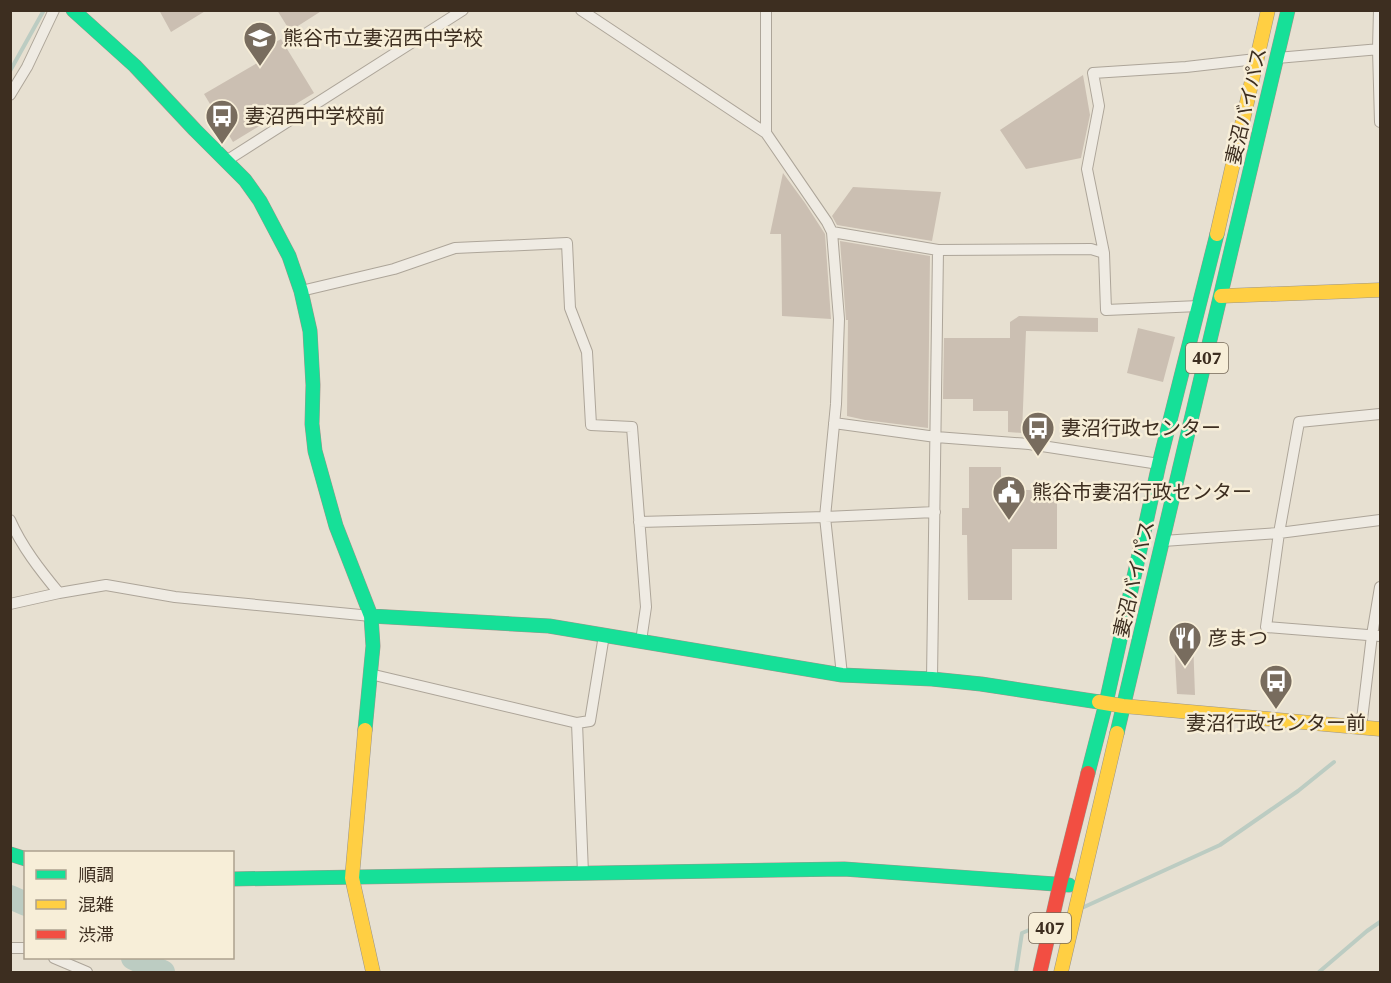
<svg xmlns="http://www.w3.org/2000/svg" width="1391" height="983" viewBox="0 0 1391 983" font-family="'Source Serif 4','Noto Sans JP',serif">
<style>
.lines{fill:none;stroke-linecap:round;stroke-linejoin:round}
.stream{stroke:#bcccc2;stroke-width:4}
.river{stroke:#bcccc2;stroke-width:24}
.building{fill:#cbbfb2}
.street-casing{stroke:#ada599;stroke-width:12}
.fast-casing{stroke:#9c958a;stroke-width:15}
.slow-casing{stroke:#9c958a;stroke-width:15}
.jam-casing{stroke:#9c958a;stroke-width:15}
.street{stroke:#efebe3;stroke-width:10}
.fast{stroke:#16e098;stroke-width:14}
.slow{stroke:#ffcf43;stroke-width:14}
.jam{stroke:#f24e42;stroke-width:14}
.labels{text-anchor:middle;stroke-width:5;stroke-linejoin:round;paint-order:stroke}
.shield{fill:#f7eed8;stroke:#756857;stroke-width:1.5}
.shield-label{font-size:18px;font-weight:bold;fill:#3d2e20}
.poi-label{font-size:20px;fill:#3d2e20;stroke:#f7eed8;text-anchor:start}
.street-label{font-size:20px;fill:#3d2e20;stroke:#f7eed8}
</style>
<rect width="100%" height="100%" fill="#e7e0d1"/>
<g class="lines">
<path class="stream" d="M10,71L44,10
M1084,907L1220,845L1298,791L1334,762
M1016,972L1022,933L1044,924
M1319,972L1367,931L1380,922"/>
<path class="river" d="M10,897L26,904
M133,958L163,972"/>
</g>
<path class="building" d="M159,10H207L171,32Z
M277,10H323L290,31Z
M281,39L314,93L233,142L204,94L264,59L260,51Z
M1083,75L1090,115L1081,158L1026,169L1000,130Z
M783,173L805,203L825,234L831,319L782,316L781,234H770Z
M853,187L941,192L932,241L837,225L832,216Z
M840,241L930,256L928,428L865,420L847,416L848,320H846Z
M1019,316L1098,318V332L1026,331L1022,433L1008,432V411H973V399H943L944,338H1010V322Z
M1138,328L1175,337L1163,382L1127,373Z
M969,467H1001V490H1057V549H1012V600H968L967,535H962V508H969Z
M1174,640H1193L1195,695L1177,694Z"/>
<g class="lines">
<defs>
<path id="street" d="M581,10L766,133L827,222L832,232L839,319L836,404L825,517L842,675
M766,10V133
M1379,10L1378,49L1380,122
M1277,58L1380,49
M10,95L27,67L54,10
M226,161L463,10
M832,232L938,250L1091,249L1104,253
M301,291L394,269L455,248L567,243L570,308L587,352L591,425L632,427L646,607L641,641
M1199,306L1106,310L1104,253L1087,169L1099,106L1093,73L1186,67L1256,59
M1380,414L1299,422L1279,533L1266,627L1380,636
M834,423L936,437L1029,444L1159,464
M10,520C22,547 40,570 59,593
M639,522L825,517L935,512
M1163,541L1279,533L1380,520
M10,604L59,593L106,585L175,597L371,616
M370,674L577,723L590,721L604,635
M932,679L938,250
M577,723L583,873
M1361,728L1372,635L1380,587
M10,948H26
M54,958L87,972"/>
<path id="fast" d="M73,10L135,66L195,130L245,180L260,201L289,256L301,291L310,331L313,385L312,424L315,451L336,526L371,616L373,646L365,730
M371,616L549,626L842,675L932,679L981,684L1099,702
M1117,733L1288,10
M1088,773L1106,703L1159,464L1217,234
M10,854L26,859
M232,879L844,869L1069,885"/>
<path id="slow" d="M1217,234L1268,10
M1221,296L1380,290
M1099,702L1123,706L1380,729
M365,730L352,878L373,972
M1061,972L1117,733"/>
<path id="jam" d="M1040,972L1060,884L1088,773"/>
</defs>
<use href="#street" class="street-casing"/>
<use href="#fast" class="fast-casing"/>
<use href="#slow" class="slow-casing"/>
<use href="#jam" class="jam-casing"/>
<use href="#street" class="street"/>
<use href="#fast" class="fast"/>
<use href="#slow" class="slow"/>
<use href="#jam" class="jam"/>
</g>
<defs>
<symbol id="school-pin" viewBox="-11 -11 22 30"><path d="M0 17L-7.5 6A9.5 9.5 0 1 1 7.5 6Z" fill="#786c5e" stroke="#f7eed8"/><path d="M0-5L7-2L0 1L-7-2ZM-4 1L0 2.5L4 1V4Q0 6-4 4Z" fill="#fff"/></symbol>
<symbol id="bus-pin" viewBox="-11 -11 22 30"><path d="M0 17L-7.5 6A9.5 9.5 0 1 1 7.5 6Z" fill="#786c5e" stroke="#f7eed8"/><path d="M-5-6H5V4H4V6H2V4H-2V6H-4V4H-5ZM-3.5-4V0h7V-4ZM-3.5 1.2v1.5H-2V1.2ZM2 1.2v1.5H3.5V1.2Z" fill="#fff"/></symbol>
<symbol id="civic-pin" viewBox="-11 -11 22 30"><path d="M0 17L-7.5 6A9.5 9.5 0 1 1 7.5 6Z" fill="#786c5e" stroke="#f7eed8"/><path d="M-.6-6.5H3V-4.5H.6V-3L4-1V1h2V6H-6V1h2V-1L-.6-3ZM-1.2 2.5V6h2.4V2.5Z" fill="#fff"/></symbol>
<symbol id="restaurant-pin" viewBox="-11 -11 22 30"><path d="M0 17L-7.5 6A9.5 9.5 0 1 1 7.5 6Z" fill="#786c5e" stroke="#f7eed8"/><path d="M-5-6h1v4h1v-4h1v4h1v-4h1v5L-1.5 .5V6h-2V.5L-5-1ZM5-6V6H3V1.5H1.5Q1.5-4 5-6Z" fill="#fff"/></symbol>
</defs>
<g fill-rule="evenodd">
<use href="#school-pin" x="241" y="19" width="38" height="52"/>
<use href="#bus-pin" x="203" y="97" width="38" height="52"/>
<use href="#bus-pin" x="1019" y="409" width="38" height="52"/>
<use href="#civic-pin" x="990" y="473" width="38" height="52"/>
<use href="#restaurant-pin" x="1166" y="619" width="38" height="52"/>
<use href="#bus-pin" x="1257" y="662" width="38" height="52"/>
</g>
<g class="labels">
<g class="shield">
<rect x="1186" y="343" width="42" height="30" rx="4.5"/>
<rect x="1029" y="913" width="42" height="30" rx="4.5"/>
</g>
<g class="shield-label">
<text x="1207" y="364">407</text>
<text x="1050" y="934">407</text>
</g>
<g class="poi-label">
<text x="283" y="45">熊谷市立妻沼西中学校</text>
<text x="245" y="123">妻沼西中学校前</text>
<text x="1061" y="435">妻沼行政センター</text>
<text x="1032" y="499">熊谷市妻沼行政センター</text>
<text x="1208" y="645">彦まつ</text>
<text x="1276" y="730" text-anchor="middle">妻沼行政センター前</text>
</g>
<g class="street-label">
<text transform="translate(1246 106) rotate(-77)" y="7">妻沼バイパス</text>
<text transform="translate(1134 579) rotate(-77)" y="7">妻沼バイパス</text>
</g>
</g>
<rect width="1391" height="983" fill="none" stroke="#3d2e20" stroke-width="24"/>
<rect x="24" y="851" width="210" height="108" fill="#f7eed8" stroke="#ada18e" stroke-width="1.5"/>
<rect x="36" y="870" width="30" height="9" fill="#16e098" stroke="#ada18e" stroke-width="1.5"/>
<text x="78" y="881" font-size="18" fill="#3d2e20">順調</text>
<rect x="36" y="900" width="30" height="9" fill="#ffcf43" stroke="#ada18e" stroke-width="1.5"/>
<text x="78" y="911" font-size="18" fill="#3d2e20">混雑</text>
<rect x="36" y="930" width="30" height="9" fill="#f24e42" stroke="#ada18e" stroke-width="1.5"/>
<text x="78" y="941" font-size="18" fill="#3d2e20">渋滞</text>
</svg>
